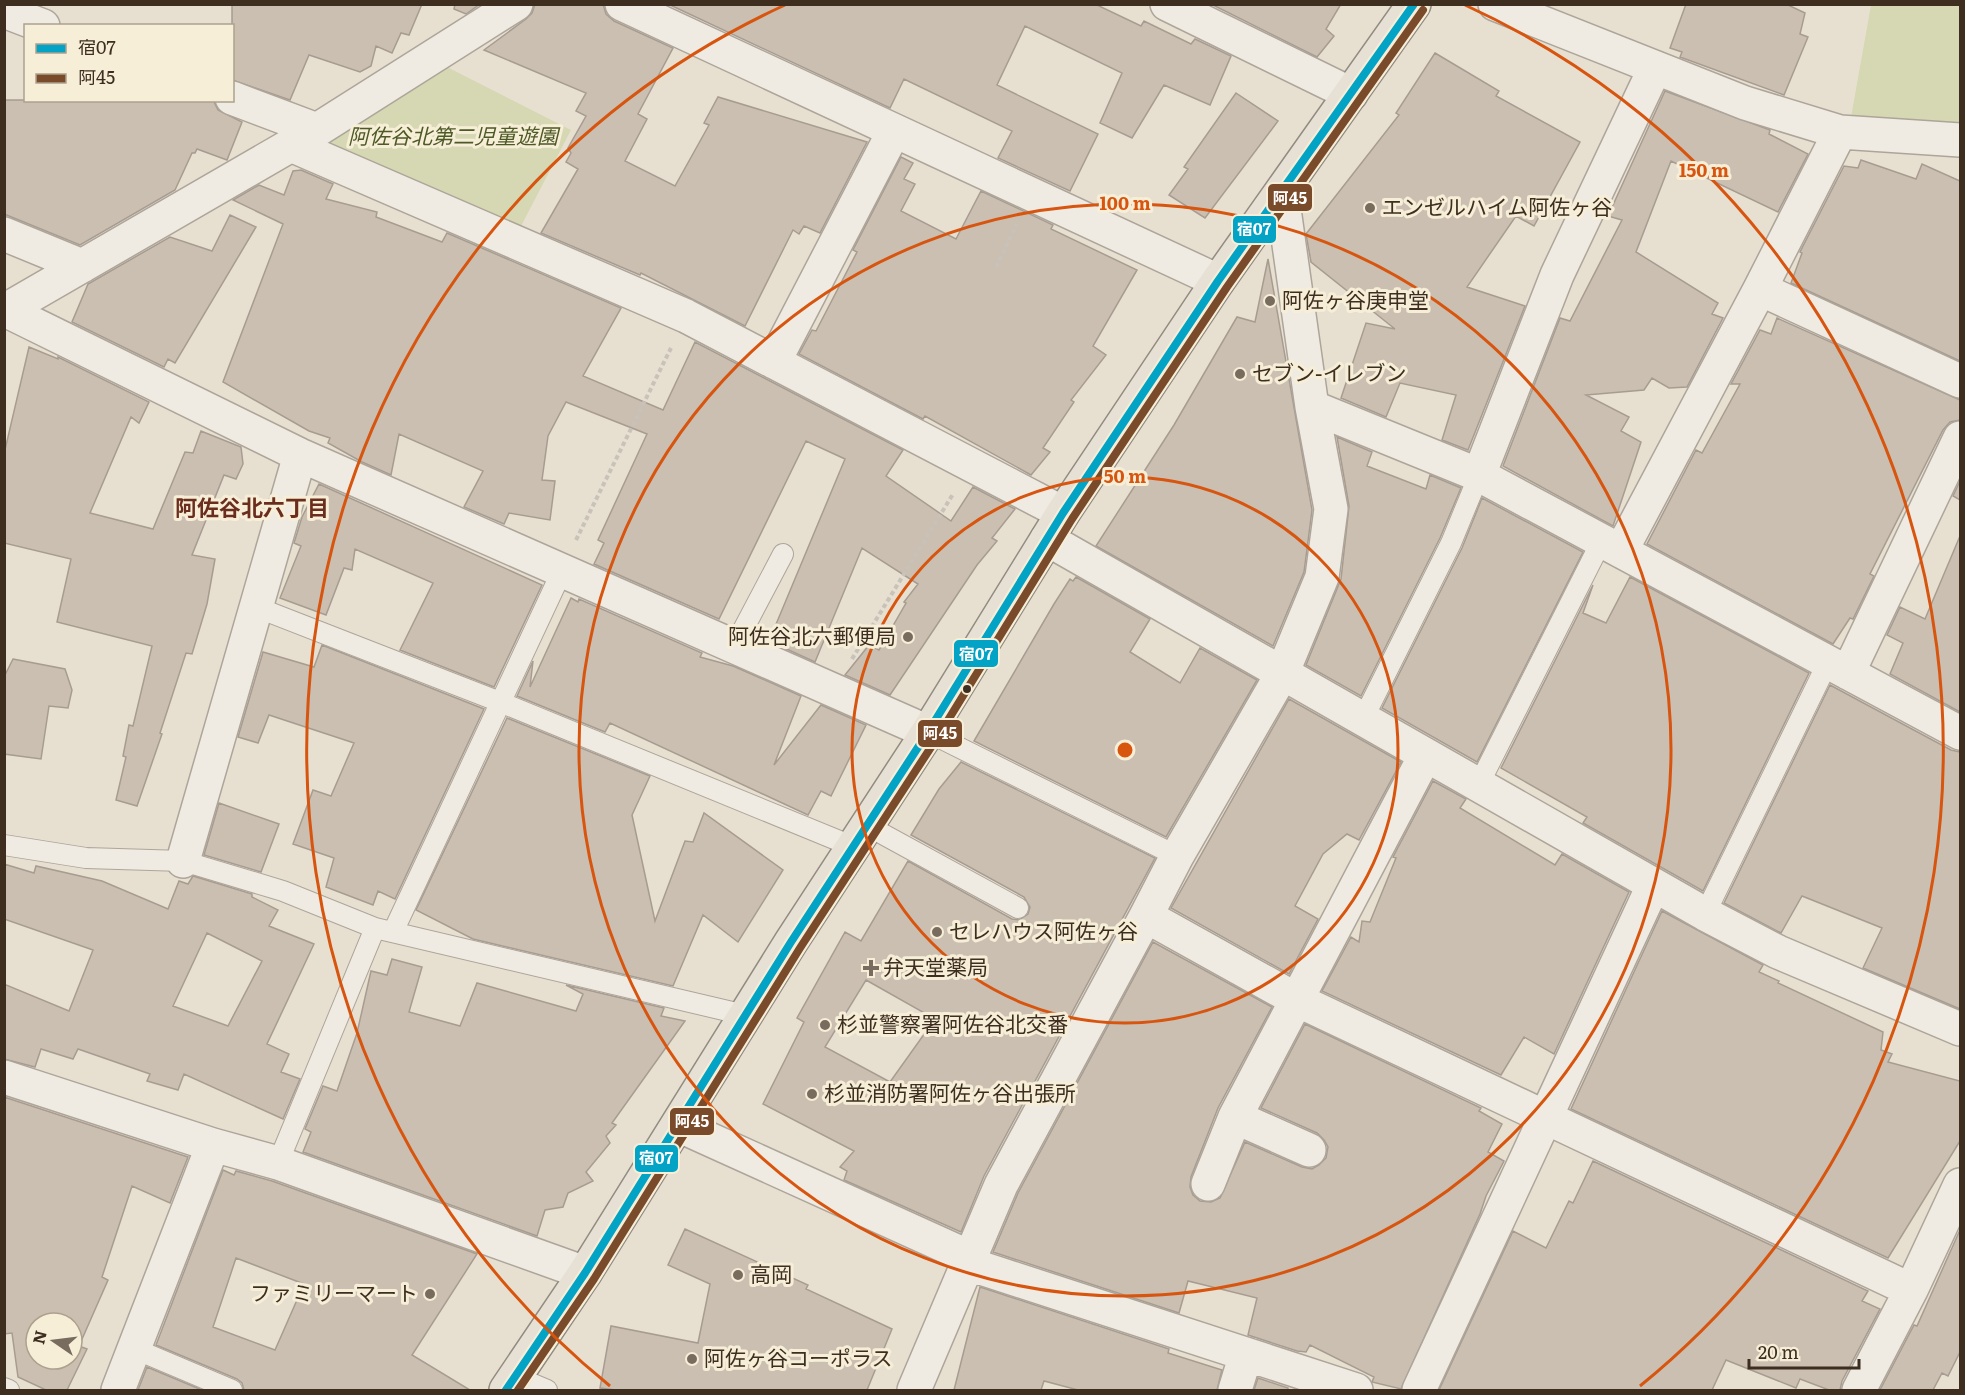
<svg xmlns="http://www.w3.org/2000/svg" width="1965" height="1395" viewBox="0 0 1965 1395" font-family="Literata,'Noto Sans JP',serif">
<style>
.green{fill:#d6d7b3}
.building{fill:#cbbfb2;stroke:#a89c90;stroke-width:1.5;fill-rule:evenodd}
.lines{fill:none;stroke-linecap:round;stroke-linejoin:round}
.lane-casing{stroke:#ada599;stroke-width:22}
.street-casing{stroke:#ada599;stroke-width:36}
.primary-casing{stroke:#928b80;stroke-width:36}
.path{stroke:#c8c2b9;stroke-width:4;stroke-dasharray:4.5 3;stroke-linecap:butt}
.lane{stroke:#efebe3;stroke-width:20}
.street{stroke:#efebe3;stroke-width:33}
.primary{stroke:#e6e1d4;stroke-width:33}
.bus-1-casing{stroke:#f7eed8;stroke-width:12}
.bus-2-casing{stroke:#f7eed8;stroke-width:12}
.bus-1{stroke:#03a3c5;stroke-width:8}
.bus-2{stroke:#7a4b2a;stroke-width:8}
.ring{fill:none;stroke:#d7550e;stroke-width:3}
.poi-dot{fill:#786c5e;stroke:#f7eed8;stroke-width:2}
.bus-dot{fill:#3d2e20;stroke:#f7eed8;stroke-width:2}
.labels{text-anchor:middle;stroke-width:6;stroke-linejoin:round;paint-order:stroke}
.park-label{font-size:21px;font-style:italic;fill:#4d5a26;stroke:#f7eed8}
.poi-label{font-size:21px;fill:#3d2e20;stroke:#f7eed8;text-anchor:start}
.neighbourhood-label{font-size:22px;font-weight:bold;fill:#6b2e1e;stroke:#f7eed8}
.centre{fill:#d7550e;stroke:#f7eed8;stroke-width:3}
.ring-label{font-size:18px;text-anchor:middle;font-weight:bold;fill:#d7550e;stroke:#f7eed8;stroke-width:6;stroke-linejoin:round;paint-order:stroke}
.line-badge{stroke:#f7eed8;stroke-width:2}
.badge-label{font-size:16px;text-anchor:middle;font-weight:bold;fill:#fff}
</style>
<rect width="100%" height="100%" fill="#e7e0d1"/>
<path class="green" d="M1871,5H1960V128L1850,123Z
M447,67L571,130L519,230L332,151L327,141Z"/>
<path class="building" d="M232,4H422L409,35L401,33L392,53L376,46L371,66L360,72L309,55L290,100L232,80Z
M455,4H480L466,14L454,9Z
M535,4H603L606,14L614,21L673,48L638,114L647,119L625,161L675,186L709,125L704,123L718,97L867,142L820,233L804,226L799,234L793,230L745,326L641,273L640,275L541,233L578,169L566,162L571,153L568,148L586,116L576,111L586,93L484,50L526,19L532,13Z
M668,4H1095L1141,26L1144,21L1191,44L1195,39L1231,56L1210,105L1164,85L1132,138L1100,123L1122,73L1025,26L997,85L1098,134L1070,191L998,158L1012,131L904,79L890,108Z
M1211,4H1341L1326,29L1334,36L1317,57Z
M1686,4H1786L1805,13L1800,34L1808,37L1784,95L1680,57L1682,52L1670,48Z
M1435,53L1499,91L1496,96L1580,142L1534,226L1516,216L1467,287L1525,306L1468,450L1442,440L1456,395L1400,383L1386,417L1341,398L1366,323L1395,329L1311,262L1306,234L1399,115L1396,113Z
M1665,91L1770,130L1769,134L1808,154L1778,212L1671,161L1636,252L1718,303L1712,314L1723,318L1687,387L1669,388L1652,378L1644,390L1586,395L1629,417L1621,431L1641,442L1613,526L1503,466L1560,318L1570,321L1622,220L1608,216Z
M1236,93L1278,121L1205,218L1169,195L1188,169L1184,167Z
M4,100H213L218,110L242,122L227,160L197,149L195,153H192L175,190L80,245L4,214Z
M901,157L913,163L904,179L915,184L901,211L956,239L981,191L1053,225L1051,229L1137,270L1093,346L1106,355L1071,400L1074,402L1043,448L1050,452L1031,475L925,416L923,419L799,354L812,330L816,331L857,252L853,250Z
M1861,160L1916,179L1922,164L1960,181V361L1791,283L1802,253L1800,252L1844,166L1858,168Z
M301,170L333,184L326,199L377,212L376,217L442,242L447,233L621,308L583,376L663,410L695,342L903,450L886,476L951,521L973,487L1015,509L992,538L997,541L977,565L890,695L845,675L869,645L879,650L906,603L904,602L918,584L862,548L815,662L769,641L845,459L806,441L719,619L594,564L604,543L598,540L647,434L566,402L548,436L542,480L555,481L550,520L509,513L504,524L464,507L483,471L399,434L391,475L362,462L328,443L330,438L309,431L223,382L283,224L233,200L259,185L284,195L293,171Z
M230,215L256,227L175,363L168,359L164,367L72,322L88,284L170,237L212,251Z
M1268,259L1312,510L1304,572L1273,646L1096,546L1174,425L1237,317L1255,322Z
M1777,318L1960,400V420L1950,422L1943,430L1870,574L1874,576L1853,619L1850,618L1833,644L1647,544L1696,450L1702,453L1740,384H1731L1760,330L1771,334Z
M29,347L58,359V357L149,402L139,423L131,417L90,513L153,529L185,452L193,453L201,431L241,447L243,464L236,479L224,475L192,555L215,559L207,604L192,654L186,653L160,733L162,734L137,806L116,800L126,757L123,756L129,725L133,726L152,646L57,622L71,559L4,543V454Z
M1337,437L1372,452L1367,466L1426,489L1430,475L1461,488L1440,538L1361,696L1306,665L1341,579L1349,506Z
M1960,481V500L1953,496Z
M319,484L542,585L494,687L400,650L433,583L355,549L352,570L344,568L326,615L280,598L301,546L294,543L302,517Z
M1482,498L1583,552L1477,762L1382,708L1462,548Z
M1960,536V712L1890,674L1903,643L1887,635L1900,607L1925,619Z
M1076,577L1150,619L1130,652L1180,683L1200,648L1257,680L1166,837L974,741L1054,604L1070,579L1073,581Z
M1630,577L1809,673L1703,891L1583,823L1587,817L1501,768L1593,585L1583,613L1606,623Z
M571,598L578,602L579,599L702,653L700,657L733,666L801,696L774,765L821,705L866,725L831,796L821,791L808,815L610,723L605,732L517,696L533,661L530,687Z
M322,645L484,709L395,899L378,891L373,905L326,887L334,858L293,844L313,790L331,796L354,743L269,715L258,743L238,737L263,652L314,667Z
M13,659L65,669L72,690L68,708L49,706L41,759L4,754V677Z
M1830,685L1951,750L1960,752V1009L1863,968L1882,928L1802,896L1781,933L1724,903Z
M1289,699L1401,762L1359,840L1347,834L1323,854L1295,906L1318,919L1289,974L1171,908Z
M507,718L650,776L632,815L655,921L685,841L693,842L704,813L783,870L738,942L703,915L673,986L473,939L416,910Z
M961,762L1155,858L984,1176L961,1232L844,1180L847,1171L840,1167L854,1151L763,1104L804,1022L797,1018L845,932L861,941L908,861L1012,919L1019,920L1028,914L1030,907L1024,897L911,835L939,789ZM866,980L935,1019L890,1082L825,1047Z
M1433,781L1466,799L1460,808L1555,865L1562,854L1629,892L1554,1054L1524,1037L1501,1075L1322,991L1351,937L1359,942L1362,921L1370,922L1396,858L1393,857Z
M219,803L279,824L261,872L204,855Z
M4,864L34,873L36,866L102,881L168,909L179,881L188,884L193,876L252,894V897L278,910L269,926L314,944L267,1044L289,1054L281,1072L300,1079L283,1119L184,1074L178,1090L147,1081L150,1074L78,1049L73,1059L41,1049L35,1067L4,1059V984L69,1011L93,950L4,919ZM207,933L262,961L228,1026L173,1006Z
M1662,911L1763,965L1759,972L1779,981L1778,983L1883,1032L1881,1050L1892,1054L1888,1062L1960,1081V1141L1888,1258L1571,1109Z
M1153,942L1272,1007L1218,1108L1191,1177L1190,1187L1193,1195L1200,1201L1211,1202L1220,1198L1245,1142L1302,1167L1312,1169L1319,1165L1326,1158L1328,1147L1324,1140L1317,1133L1261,1108L1305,1024L1481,1108L1479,1111L1502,1124L1488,1152L1504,1161L1486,1196L1480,1214L1401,1389L1372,1382L1374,1377L1310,1345L1306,1352L1297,1351L1248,1335L1257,1298L1188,1281L1179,1313L993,1252L1018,1193Z
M392,959L422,967L409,1012L460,1026L477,983L576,1011L583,994L566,985L664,1008L661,1016L685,1021L612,1123L616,1125L606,1136L610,1143L586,1172L593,1181L568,1193L563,1207L545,1210L537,1236L303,1152L311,1132L305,1129L323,1086L337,1091L357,1033L371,971L387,975Z
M4,1097L188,1157L170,1203L132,1186L102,1277L108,1280L79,1346L87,1349L67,1390H46L18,1377L12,1333L4,1334ZM36,1323H72V1359H36Z
M1593,1161L1868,1291L1862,1301L1880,1309L1842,1381L1840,1390H1829L1800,1379L1796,1388L1726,1360L1712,1390H1439L1513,1231L1546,1248L1569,1201L1573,1203Z
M223,1170L234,1175L236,1171L272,1181L477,1254L412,1355L470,1390H244L242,1383L237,1379L156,1345ZM236,1258L304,1284L275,1350L213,1327Z
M685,1229L808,1285L806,1289L892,1329L867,1390H616L600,1388L611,1326L698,1343L710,1284L668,1265Z
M1960,1230V1352L1948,1376L1942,1373L1933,1390H1880L1914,1325L1917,1326Z
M980,1287L1169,1349L1168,1353L1222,1370L1217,1390H1078L1044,1381L1041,1390H954Z
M147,1367L202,1390H138Z
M1258,1378L1288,1388V1390H1254Z"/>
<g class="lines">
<defs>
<path id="lane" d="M256,607L500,702L854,847
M734,647L783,554
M1363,719L1451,543L1479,475
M928,732L1177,856
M1478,786L1601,542
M868,826L1018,908
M4,845L86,858L183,861L283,891L375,928L745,1015
M1705,914L1828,662
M393,932L562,571
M278,1163L375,928
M135,1349L232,1390
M516,1377L547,1390
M4,1388L9,1390"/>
<path id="street" d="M622,4L1218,281
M1167,4L1351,94
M1495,4L1745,103L1840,132L1960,140
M4,11L43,26
M232,98L317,130
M291,145L686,316L1063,513
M4,234L82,266
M1760,289L1960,381
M5,310L300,455L928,732
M4,311L317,130L516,4
M774,362L894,131
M1312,407L1479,475L1960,733
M1479,475L1557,275L1655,68
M1047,539L1705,914L1778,952L1960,1029
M1621,551L1760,289L1840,132
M1848,673L1960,438
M183,861L300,455
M1146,916L1177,856L1282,674L1322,577L1331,509L1312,407L1282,195
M4,1077L213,1145L278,1163L585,1273
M1235,1117L1309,1150
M678,1125L954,1250L981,1268L1356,1390
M1208,1184L1235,1117L1425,756
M118,1390L213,1145
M914,1390L1001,1185L1146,916L1297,1000L1911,1290
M1235,1390L1246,1354
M1419,1390L1653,886
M1859,1390L1911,1290L1960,1185"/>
<path id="primary" d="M506,1390L585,1273L791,942L928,732L1063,513L1218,281L1414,4"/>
</defs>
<use href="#lane" class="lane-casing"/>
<use href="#street" class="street-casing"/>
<use href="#primary" class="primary-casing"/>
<path class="path" d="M996,267L1017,224
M576,540L671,348
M852,659L953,494
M1042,921L1091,946"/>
<use href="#lane" class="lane"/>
<use href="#street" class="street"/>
<use href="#primary" class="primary"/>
<defs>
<path id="bus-1" d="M506,1390L585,1273L791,942L928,732L1063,513L1218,281L1414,4"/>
<path id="bus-2" d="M518,1390L594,1279L800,948L937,738L1072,519L1227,287L1423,10"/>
</defs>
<use href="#bus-1" class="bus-1-casing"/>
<use href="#bus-2" class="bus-2-casing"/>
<use href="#bus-1" class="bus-1"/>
<use href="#bus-2" class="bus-2"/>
</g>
<g class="ring">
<circle cx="1125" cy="750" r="273"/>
<circle cx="1125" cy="750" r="546"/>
<path d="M610 1386A819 819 0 0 1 785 5M1465 5A819 819 0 0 1 1640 1386"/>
</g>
<g class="poi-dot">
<circle cx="1370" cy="208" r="6"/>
<circle cx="1270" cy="301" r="6"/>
<circle cx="1240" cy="374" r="6"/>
<circle cx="908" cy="637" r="6"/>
<circle cx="937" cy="932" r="6"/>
<path d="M868 959h6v6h6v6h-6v6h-6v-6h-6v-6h6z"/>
<circle cx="825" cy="1025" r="6"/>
<circle cx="812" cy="1094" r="6"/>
<circle cx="738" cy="1275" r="6"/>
<circle cx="430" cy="1294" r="6"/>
<circle cx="692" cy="1359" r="6"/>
</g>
<circle class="bus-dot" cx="967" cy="689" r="5"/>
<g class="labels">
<g class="park-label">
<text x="453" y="144">阿佐谷北第二児童遊園</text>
</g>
<g class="poi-label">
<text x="1382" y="215">エンゼルハイム阿佐ヶ谷</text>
<text x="1282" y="308">阿佐ヶ谷庚申堂</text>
<text x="1252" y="381">セブン-イレブン</text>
<text x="896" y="644" text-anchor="end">阿佐谷北六郵便局</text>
<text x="949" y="939">セレハウス阿佐ヶ谷</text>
<text x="883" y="975">弁天堂薬局</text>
<text x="837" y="1032">杉並警察署阿佐谷北交番</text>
<text x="824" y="1101">杉並消防署阿佐ヶ谷出張所</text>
<text x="750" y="1282">高岡</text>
<text x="418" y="1301" text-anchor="end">ファミリーマート</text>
<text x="704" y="1366">阿佐ヶ谷コーポラス</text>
</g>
<g class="neighbourhood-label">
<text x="252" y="516">阿佐谷北六丁目</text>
</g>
</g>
<circle cx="1125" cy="750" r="9" class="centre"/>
<g class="ring-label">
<text x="1704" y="177">150 m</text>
<text x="1125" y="210">100 m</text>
<text x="1125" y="483">50 m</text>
</g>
<g class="line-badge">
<rect x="1267" y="183" width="46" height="29" rx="6" fill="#7a4b2a"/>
<rect x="1232" y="215" width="45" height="29" rx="6" fill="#03a3c5"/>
<rect x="953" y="639" width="46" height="29" rx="6" fill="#03a3c5"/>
<rect x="917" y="719" width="46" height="29" rx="6" fill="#7a4b2a"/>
<rect x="669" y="1107" width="46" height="29" rx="6" fill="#7a4b2a"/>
<rect x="634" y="1144" width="45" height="29" rx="6" fill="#03a3c5"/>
</g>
<g class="badge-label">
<text x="1290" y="204">阿45</text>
<text x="1254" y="235">宿07</text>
<text x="976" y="660">宿07</text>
<text x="940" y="739">阿45</text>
<text x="692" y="1127">阿45</text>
<text x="656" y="1164">宿07</text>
</g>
<rect width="1965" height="1395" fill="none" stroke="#3d2e20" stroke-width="12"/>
<rect x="24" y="24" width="210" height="78" fill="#f7eed8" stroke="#ada18e" stroke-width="1.5"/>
<rect x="36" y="44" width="30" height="9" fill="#03a3c5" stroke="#ada18e" stroke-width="1.5"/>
<text x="78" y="54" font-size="18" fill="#3d2e20">宿07</text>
<rect x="36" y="74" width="30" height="9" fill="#7a4b2a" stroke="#ada18e" stroke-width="1.5"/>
<text x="78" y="84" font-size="18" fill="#3d2e20">阿45</text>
<g transform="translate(54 1341) rotate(284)"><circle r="28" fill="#f7eed8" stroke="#ada18e" stroke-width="1.5"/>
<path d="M0-4.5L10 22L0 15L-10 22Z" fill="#786c5e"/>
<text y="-9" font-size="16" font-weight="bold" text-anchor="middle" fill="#3d2e20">N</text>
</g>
<path d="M1749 1359v9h110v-9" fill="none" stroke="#3d2e20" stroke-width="3"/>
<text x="1758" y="1359" font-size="18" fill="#3d2e20" stroke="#f7eed8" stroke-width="4.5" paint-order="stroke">20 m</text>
</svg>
